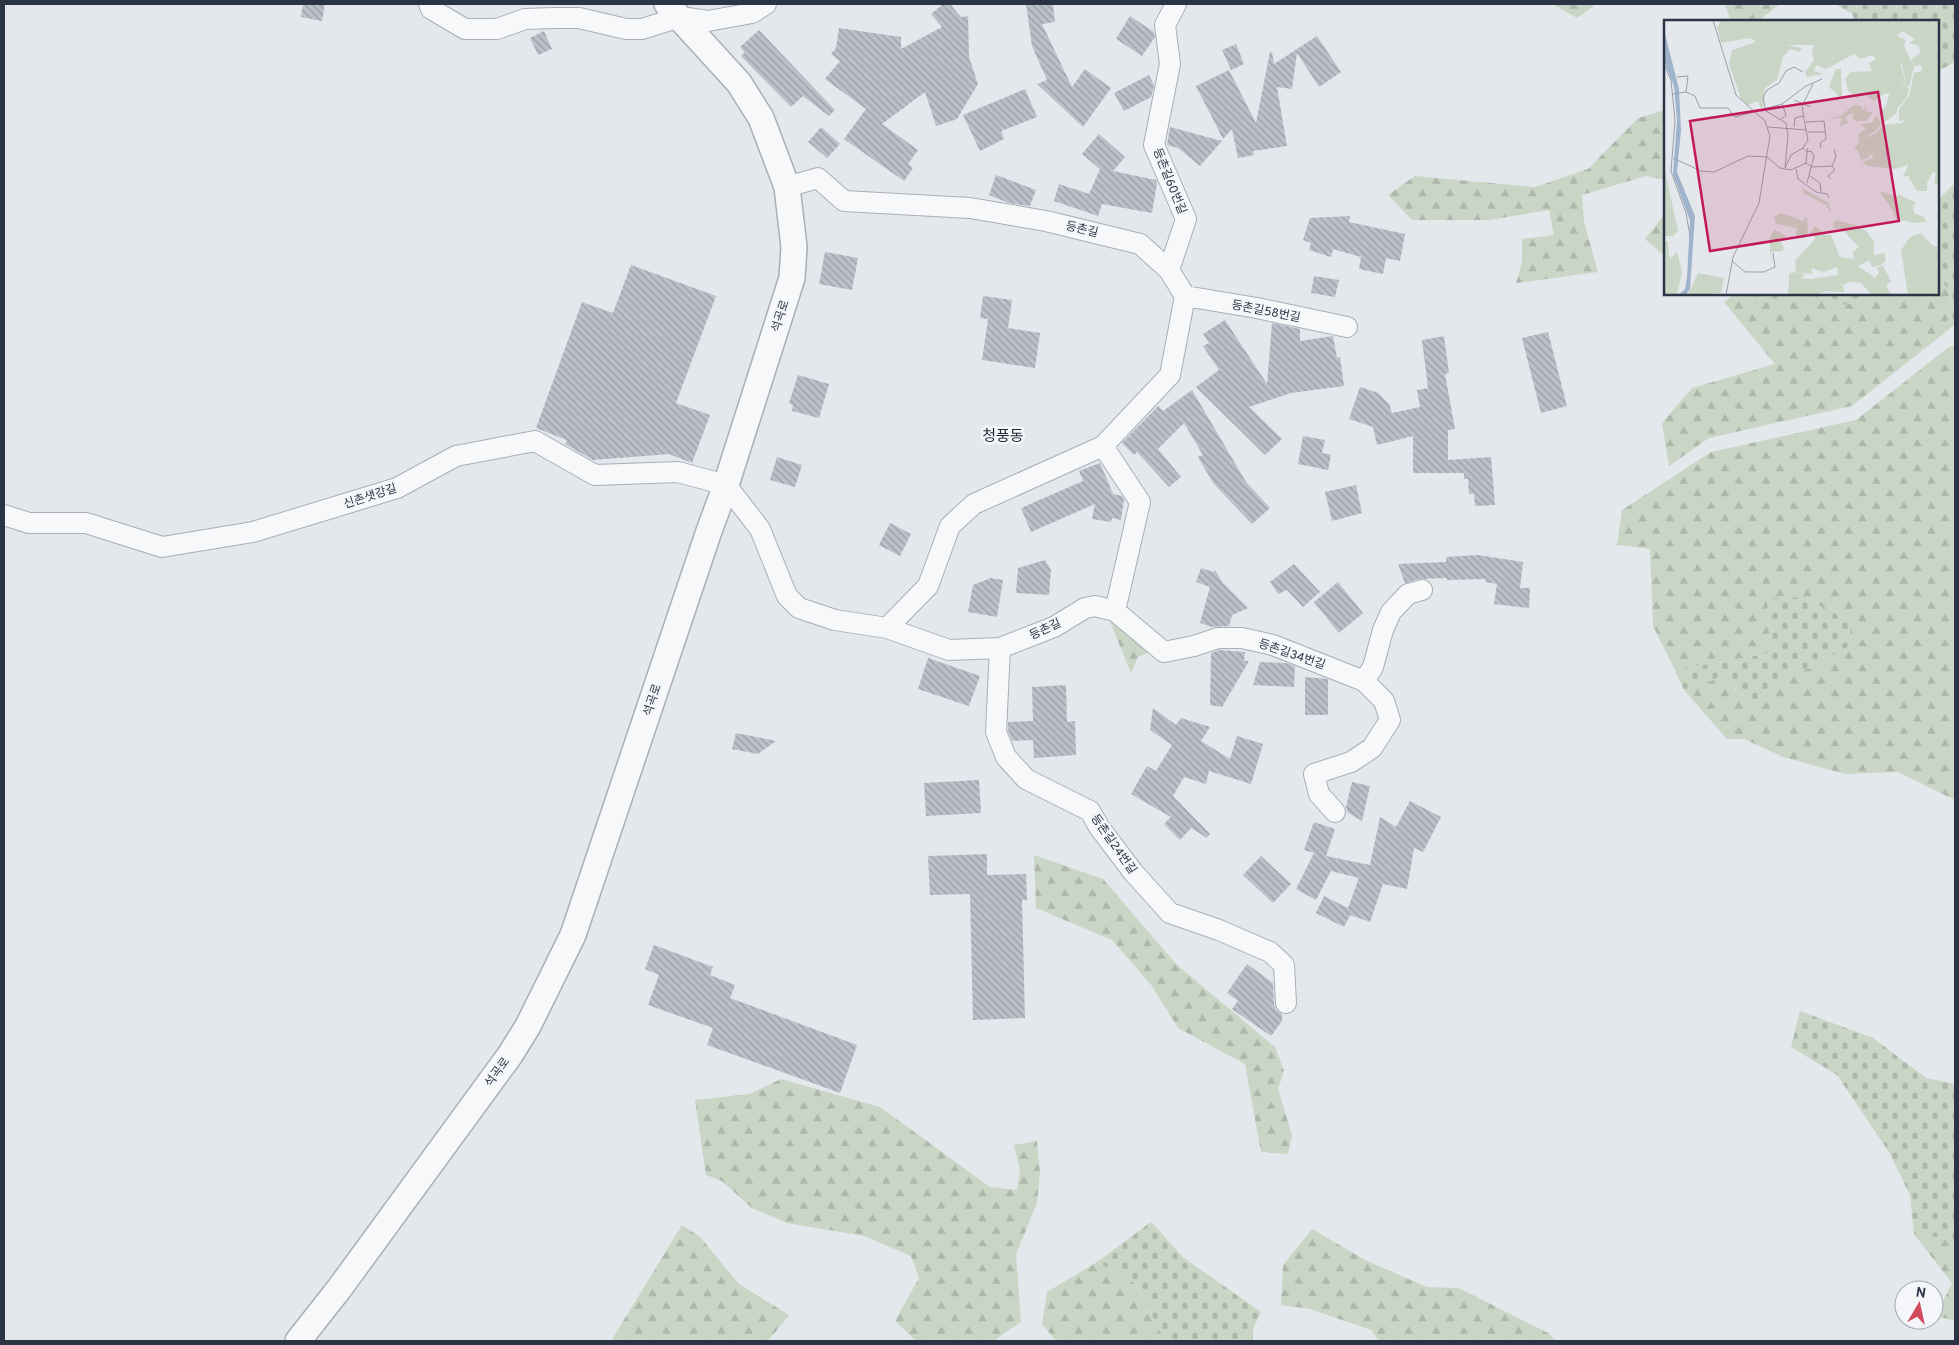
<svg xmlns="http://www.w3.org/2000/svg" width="1959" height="1345" viewBox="0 0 1959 1345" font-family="Overpass,'Noto Sans KR',sans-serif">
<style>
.forest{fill:url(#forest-firs)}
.cemetery{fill:url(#cemetery-stones)}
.building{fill:url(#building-back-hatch)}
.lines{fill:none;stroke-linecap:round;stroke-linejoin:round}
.minor-casing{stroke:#a9aeb7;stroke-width:22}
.tertiary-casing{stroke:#a9aeb7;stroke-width:28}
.minor{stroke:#f7f8fa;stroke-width:20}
.tertiary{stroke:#f7f8fa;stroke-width:25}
.labels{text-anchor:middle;stroke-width:5;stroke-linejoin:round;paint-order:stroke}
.street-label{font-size:12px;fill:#2b3445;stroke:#f4f6f9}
.quarter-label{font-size:15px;fill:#1d2536;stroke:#f4f6f9}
.inset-road{fill:none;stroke:#9a9fa9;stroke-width:1}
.view{fill:#c2185b;fill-opacity:0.15;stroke:#c2185b;stroke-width:2.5}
.inset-edge{fill:none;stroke:#2b3445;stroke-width:2.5}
</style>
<defs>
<pattern id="forest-firs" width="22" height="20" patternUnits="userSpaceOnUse" patternTransform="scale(1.25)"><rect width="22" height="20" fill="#c9d6c5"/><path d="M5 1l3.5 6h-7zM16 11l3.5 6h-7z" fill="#adb8ab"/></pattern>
<pattern id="cemetery-stones" width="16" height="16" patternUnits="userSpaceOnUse" patternTransform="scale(1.25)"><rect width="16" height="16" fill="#c9d6c5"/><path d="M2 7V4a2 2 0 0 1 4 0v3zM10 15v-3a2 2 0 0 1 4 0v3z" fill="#adb8ab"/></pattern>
<pattern id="building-back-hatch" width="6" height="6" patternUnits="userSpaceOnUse" patternTransform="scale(1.25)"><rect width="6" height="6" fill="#bbc0ca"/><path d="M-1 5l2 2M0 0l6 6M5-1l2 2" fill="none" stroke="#989da6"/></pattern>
</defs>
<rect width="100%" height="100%" fill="#e4e7ec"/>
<path class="forest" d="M1555,4H1593L1594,6L1577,18L1556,6Z
M1725,4H1780L1758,21H1731Z
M1665,110V180L1646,176L1582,195L1584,222L1598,272L1516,283L1522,263V239L1554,235L1549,210L1490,220H1412L1388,195L1415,176L1535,187L1588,169L1638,118Z
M1665,214V256L1645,239Z
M1938,275L1950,291L1947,331L1852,406L1709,438L1669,466L1662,423L1692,388L1775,364L1724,302L1735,294H1747L1775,303C1780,300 1787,296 1793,294C1821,286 1839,321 1867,294H1938Z
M1955,346V800L1898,772L1845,774L1783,757L1744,739H1727L1684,690L1719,678L1753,703L1781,677L1810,668L1767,598L1771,653L1675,670L1653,626L1650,549L1617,545L1622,510L1711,452L1856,420L1949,347Z
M1108,617L1152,651L1138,657L1131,673Z
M1034,855L1103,879L1176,964L1275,1047L1284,1071L1278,1089L1292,1135L1288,1154L1261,1152L1245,1064L1178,1028L1152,986L1112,940L1036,908Z
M781,1079L880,1107L990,1187L1017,1190L1020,1170L1014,1145L1037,1141L1040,1173L1037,1203L1016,1254L1021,1322L993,1341H916L895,1321L919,1278L911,1256L864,1236L787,1223L752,1208L722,1181L706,1175L695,1100L750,1094Z
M682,1225L700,1237L739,1284L789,1315L768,1341H611Z
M1312,1229L1367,1261L1427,1287L1459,1288L1548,1333L1556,1341H1379L1371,1330L1310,1309L1281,1305L1283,1265Z
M1914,1234L1955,1240V1321L1936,1316L1952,1283Z
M1097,1262L1136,1284L1165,1341H1056L1042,1324L1047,1292Z"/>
<path class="cemetery" d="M1835,4H1955V62L1938,71V21H1856L1851,13Z
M1955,183V324L1947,331L1950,292L1938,275V200Z
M1747,294H1793L1775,303Z
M1808,294H1867C1847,313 1830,302 1808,294Z
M1804,597L1851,622L1849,646L1810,668L1781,677L1753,703L1719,678L1684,690L1675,670L1771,653L1767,598Z
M1800,1011L1873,1038L1926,1078L1955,1084V1240L1914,1234L1910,1195L1889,1152L1837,1075L1791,1047Z
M1151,1222L1184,1258L1261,1312L1253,1329V1341H1165L1136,1284L1097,1262Z"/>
<path class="building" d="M303,4H325L322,21L301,17Z
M943,4H950L961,17L968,16L969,57L978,84L957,119L936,126L925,92L882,124L918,150L908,164L913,168L904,181L844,139L866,109L825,79L840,61L831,54L836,48L839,28L901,37V49L942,27L931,14Z
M1026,4H1053L1055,22L1042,24L1072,87L1085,69L1111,88L1083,127L1037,84L1047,80L1032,46Z
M1130,16L1154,32L1155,37L1142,56L1116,39Z
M759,30L835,110L829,116L803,96L791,107L741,56L745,52L740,47Z
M544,31L552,49L538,55L530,38Z
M1317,36L1341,72L1319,87L1297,53L1292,89L1277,87L1287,146L1253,151L1254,155L1238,158L1232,129L1223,139L1196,86L1229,70L1256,123L1270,52H1272L1274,64Z
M1236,44L1244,64L1231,70L1222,50Z
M1149,75L1154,85L1151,97L1124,111L1114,93Z
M1025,89L1037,117L1001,131L1004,139L980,151L963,115Z
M821,127L840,144L827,158L808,142Z
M1170,127L1222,141L1200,166L1178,148L1167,145Z
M1099,134L1125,157L1113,171L1156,180L1157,183L1152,213L1102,204L1098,216L1054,201L1059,184L1089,194L1100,169L1082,154Z
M996,175L1036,190L1030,206L1009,203L989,195Z
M1350,216L1349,222L1405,234L1400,261L1386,258L1383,274L1359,269L1361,257L1333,249L1331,257L1309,250L1311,243L1303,240L1310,218Z
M825,252L858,258L852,290L819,284Z
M631,265L716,296L676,403L710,415L692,463L669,454L593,460L565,444L567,440L536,428L582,302L613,313Z
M1314,276L1339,280L1335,297L1311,293Z
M983,296L1012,300L1008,328L1040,333L1035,368L982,360L988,319L980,318Z
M1225,320L1267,384L1272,323L1300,329V341L1333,336L1337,358L1340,357L1344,386L1291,393L1249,407L1282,439L1265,455L1196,387L1219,370L1203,346L1209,343L1203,334Z
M1548,332L1567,406L1541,413L1522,338Z
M1444,336L1449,373L1445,374L1455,429L1448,430V460L1491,457L1495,505L1475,506L1474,494H1469L1468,479H1464V473H1413V436L1377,445L1373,427L1349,419L1360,387L1378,393L1389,404L1392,413L1420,407L1417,390L1428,388L1422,340Z
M798,375L829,384L819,418L792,411L793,405L789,403Z
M1192,390L1246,482L1270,508L1252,524L1213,483L1198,457L1203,455L1184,423L1158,449L1181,477L1169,487L1137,452L1134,455L1122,443L1158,406L1163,411Z
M1303,436L1325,440L1322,453L1331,455L1328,470L1298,464Z
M777,457L802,465L795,487L770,480Z
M1100,463L1113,494L1122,496L1124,500L1121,520L1112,518L1111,522L1092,519L1095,504L1031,532L1021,508L1083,481L1079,471Z
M1356,485L1362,513L1332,521L1325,492Z
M890,523L911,534L900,556L879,545Z
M1478,555L1523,562L1520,588H1530L1529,608L1494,604L1497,584L1485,582L1486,579L1447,580V578L1419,579L1405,583L1398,564L1446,562V557Z
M1045,560L1051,570L1049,595L1016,593L1018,568Z
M1294,564L1320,592L1303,607L1287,590L1278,594L1270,582Z
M1201,568L1214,572L1215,570L1223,583L1248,608L1232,615L1229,626L1212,627L1200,623L1210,587L1196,582Z
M991,578L1003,580L997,617L968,612L973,585Z
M1338,582L1363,613L1339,633L1314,602Z
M1220,650L1245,652L1244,661H1249L1222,707L1210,705L1211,653Z
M928,658L980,676L969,706L918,689Z
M1260,662L1286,663L1295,666L1294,687L1253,685Z
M1305,677L1328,679V715H1305Z
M1066,685L1067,722L1075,721L1076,755L1034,758L1033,740L1012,741L1008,730V722L1033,721L1032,687Z
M1153,708L1176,725L1181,718L1210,727L1201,741L1230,759L1237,736L1263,744L1251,784L1209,771L1206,784L1184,777L1173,796L1210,834L1207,838L1191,828L1180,840L1164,824L1171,817L1131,794L1147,766L1156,771L1172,745L1150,730Z
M736,733L776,741L758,754L732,749Z
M979,780L981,813L926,816L924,783Z
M1352,782L1370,786L1362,821L1347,812L1346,807Z
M1410,801L1441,817L1423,852L1414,848L1407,889L1383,884L1370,922L1350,915L1344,927L1316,913L1324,896L1348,908L1359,878L1331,871L1316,900L1296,889L1314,853L1317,854L1304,850L1314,822L1335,829L1326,856L1370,865L1380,817L1396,827Z
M987,854V875L1026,874L1027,900H1022L1025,1018L973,1020L970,894L930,895L928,856Z
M1261,856L1291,884L1273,903L1243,875Z
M654,945L713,967L710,975L735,985L730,998L857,1045L840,1093L707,1045L713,1028L648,1005L659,975L645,969Z
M1247,964L1273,983L1274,1004L1276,1010L1282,1014V1021L1271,1036L1232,1009L1238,1001L1227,993Z"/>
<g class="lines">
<defs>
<path id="minor" d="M429,4L431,9L465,29H497L525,19L554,18H579L626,29H642L680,17L708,21L752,13L766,4
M1169,270L1186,219L1154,145L1170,64L1165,25L1176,4
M1185,296L1257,308L1347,327
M4,515L29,523H86L162,547L253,532L397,488L456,456L535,441L595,475L678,472L726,485L760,529L787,596L799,608L835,620L887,628L949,650L1000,648L1054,627L1085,608L1095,606L1115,611L1140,502L1103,446L1170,375L1185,296L1169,270L1140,244L1046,221L970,208L844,201L818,178L787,187
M1115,611L1164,652L1194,646L1218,638H1242L1273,645L1364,681L1384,701L1390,720L1372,748L1351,762L1314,774L1319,794L1335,812
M887,628L928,586L950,526L974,504L1103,446
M1000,648L996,732L1006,757L1026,779L1090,811L1099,827L1133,872L1170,913L1219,930L1270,952L1284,965L1286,1003
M1364,681L1373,667L1383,630L1391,612L1408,594L1422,590"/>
<path id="tertiary" d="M298,1341L339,1289L510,1055L528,1026L573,935L709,531L726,485L792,278L794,247L787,187L761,118L739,83L667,4"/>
</defs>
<use href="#minor" class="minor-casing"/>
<use href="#tertiary" class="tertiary-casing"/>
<use href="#minor" class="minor"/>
<use href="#tertiary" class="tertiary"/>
</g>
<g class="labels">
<g class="street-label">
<text transform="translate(1170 181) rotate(68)" y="4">등촌길60번길</text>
<text transform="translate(1082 229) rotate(13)" y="4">등촌길</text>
<text transform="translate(1266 311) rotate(11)" y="4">등촌길58번길</text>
<text transform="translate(780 316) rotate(-72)" y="4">석곡로</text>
<text transform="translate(370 496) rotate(-18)" y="4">신촌샛강길</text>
<text transform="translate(1045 629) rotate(-25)" y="4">등촌길</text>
<text transform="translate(1292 654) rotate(19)" y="4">등촌길34번길</text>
<text transform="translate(652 700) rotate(-71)" y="4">석곡로</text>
<text transform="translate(1114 844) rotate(55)" y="4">등촌길24번길</text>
<text transform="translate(497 1072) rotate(-54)" y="4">석곡로</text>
</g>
<g class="quarter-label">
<text x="1003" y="441">청풍동</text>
</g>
</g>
<g transform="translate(1664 20)">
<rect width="275" height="275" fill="#e4e7ec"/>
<path d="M57,0H275V165L270,164L272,153L269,152L263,163V171H253L244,156L239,157L245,144L232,149L203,146L198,142L210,138L205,132L206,137L197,140L193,129H190L197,119L211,114L219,105L238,103L244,94L235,89L245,76L250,53L258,51L257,45L250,46L247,40L256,33L255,26L245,23L251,19L238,11L233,16L242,20L240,26L250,47L245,67L242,65L238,43L232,48L236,51L232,59L237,58L239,65L245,69L243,77L233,89L225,91L221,87L226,73L220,74L205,60L194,79L184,70L181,59L187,52L208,51L205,43L212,39L208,35L197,39L190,34L162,49L152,45L150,51L159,54L143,57L141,52L150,40L148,33L150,26L143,19L142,12L137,25L119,19L114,23L138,28L136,32L126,29L119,37L113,60L101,68L99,87H96L94,81L84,85L77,79L65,44L68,30L92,22L86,18L57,23L53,8ZM172,49H177V52L178,79L165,67ZM202,84V91L209,93L202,101H191L188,99L190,93L181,96L184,103L176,106L178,98L162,99L177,96L190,85L197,86L200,91ZM212,95L218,104L210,112L194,121L195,113L202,109L196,104L208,103ZM0,146L14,211L9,216H0ZM138,168L165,183L167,193L162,185L139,173ZM234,174L252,183L249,186L250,193L260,197L263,202L250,203L232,199L229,191H235ZM117,193L139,201L143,196L144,213L139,219L132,215L133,208L112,204L110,197ZM171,200L195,206L203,212L210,222L204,226L206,240L194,246L221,265L228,275H208L197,263L185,262L179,265L169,262L167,268L150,270L146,259L174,255L173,247L160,252L147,248L149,254L132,252L131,241L134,237L157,223L146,213L151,206L161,215H167L176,237L190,239L189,232L195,227L178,209L169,208ZM110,209L122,216L117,222L120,229L118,231L107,232L108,247L105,221ZM257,213L268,225L275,227V275H244L237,230L246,217ZM4,221L5,235L8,238L13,231L18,252L13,275H0V222ZM34,253L60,258L57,273L24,275ZM125,258L135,267L149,270L151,275H124Z" fill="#c9d6c5"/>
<path d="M157,9L164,20L173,24L175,35L167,36L162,29L152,13ZM141,11L149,25H122L112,32L110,27L119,19L137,25ZM235,38L242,65L245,69L239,64L237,58L232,60L231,53L236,51L231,48ZM208,55L220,74L210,81L199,73L198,62ZM221,87L225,91L233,89V93L218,104L215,92ZM252,87L251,94L235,102V89L244,94ZM215,171L235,177V191H229ZM152,218L157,223L158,228L148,229L134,237ZM210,222V235L220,233L222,239L218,245L208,247L203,234L204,226ZM219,246L227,261L222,266L211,258L215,253L213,247ZM132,252L141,254L138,258L146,259L151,270L167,268L168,262L179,265L180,272L161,271L151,275L149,270H135L125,258V253Z" fill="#c9d6c5"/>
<path d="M0,10L15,69L17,110L13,152L31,196L26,269L22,275H14L21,269L23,258L26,201L9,154L13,100L10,66L0,41Z" fill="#9fb4cc"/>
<path class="inset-road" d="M49,0L72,75L101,101L106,116L95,183L69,237L62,275M0,44L7,60L11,100L7,151L22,193L26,216M13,57L24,56L22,72M9,74L22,72L31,76L36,88H64L71,97L118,84L142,66L158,59M130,80L147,87M116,100L122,95L118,84M142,102L160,101L162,119L156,123L157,128M130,107L131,98L139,96M142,110L138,86L149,64M144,112H161M9,138L37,151L50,152L84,136L103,137L116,148L127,150L142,143L143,132L139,128L144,120L142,110L104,107M142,143L148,147L168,146L171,150L164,156L167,159M168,146L172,137L170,129M121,148L124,115L122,103L102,91L99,78L103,70L115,63L122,51L130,47L139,52M121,148L127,135L139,128M132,149L134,159L152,172L163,174L165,178M146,156L156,163L157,172M143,163L150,136L147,131L143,132L144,128M68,241L81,252H100L111,247L109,233"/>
<path class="view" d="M214,72L235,201L46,231L26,101Z"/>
<rect width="275" height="275" class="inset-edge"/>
</g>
<rect width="1959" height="1345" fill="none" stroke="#2b3445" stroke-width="10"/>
<g transform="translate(1919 1305) rotate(9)"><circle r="24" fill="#f4f6f9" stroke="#a4a8b1"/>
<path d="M0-4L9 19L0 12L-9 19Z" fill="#d1495b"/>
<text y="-8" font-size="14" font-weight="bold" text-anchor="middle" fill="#2b3445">N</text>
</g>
</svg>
